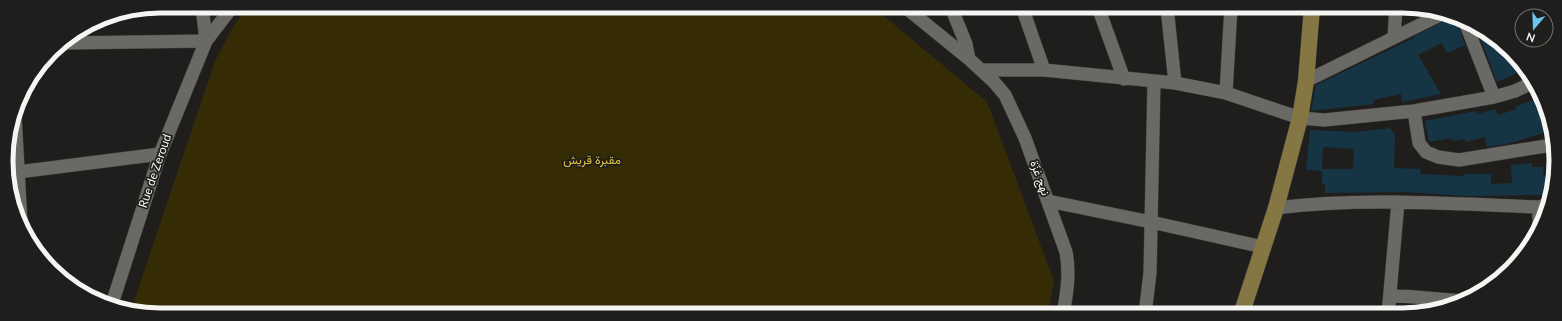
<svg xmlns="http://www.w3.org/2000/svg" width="1562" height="321" viewBox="0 0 1562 321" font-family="Lato,Vazirmatn,sans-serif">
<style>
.green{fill:#352c06}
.building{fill:#163544;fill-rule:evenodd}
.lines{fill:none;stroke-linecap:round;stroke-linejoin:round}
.minor-casing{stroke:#3d3c3a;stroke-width:14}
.major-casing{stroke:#3d3c3a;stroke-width:17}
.minor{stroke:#6a6966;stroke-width:13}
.major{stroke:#847743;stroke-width:16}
.labels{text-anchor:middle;stroke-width:3.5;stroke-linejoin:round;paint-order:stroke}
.park-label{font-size:12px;fill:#e2c345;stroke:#1f1e1c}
.street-label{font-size:12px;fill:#f5f5f3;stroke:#1f1e1c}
.rim{fill:none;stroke:#f5f5f3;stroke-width:5}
</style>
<rect width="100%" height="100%" fill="#1f1e1c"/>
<path class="green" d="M248,6L873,7L987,102L1054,281L1048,314H141L131,310L215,61L234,25Z"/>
<path class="building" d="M1448,19L1457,20L1458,25L1465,45L1447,53L1442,43L1418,55L1441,94L1402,102L1401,94L1373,100L1374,104L1311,111L1316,85L1414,38L1413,37Z
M1475,25L1479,27L1506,51L1512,65L1519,62L1526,69L1497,82Z
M1537,99H1540L1551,120L1550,131L1507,144L1487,147L1485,137L1466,142L1465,139L1452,141V138L1429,142L1425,121L1476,111L1477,114L1496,109L1498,115L1517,109L1516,106Z
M1390,128L1395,135L1394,168L1421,169L1420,174L1464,176V174H1491V184L1512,183L1511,165L1532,163V167H1543L1544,176L1552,175V188L1550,195L1466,196L1405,192L1325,193V184H1322V171L1306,170L1310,130L1357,132ZM1323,147L1354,149L1353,169H1322Z"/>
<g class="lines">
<defs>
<path id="minor" d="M202,6L206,41
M905,7L969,59L994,82L1005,95L1025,138L1066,252C1070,273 1067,293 1063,314
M951,7L966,44L969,59
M1022,7L1044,70
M1098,7L1124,79
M1167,7L1175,83
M1465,22L1494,97
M1394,37L1396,7
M63,43L206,41
M981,70H1044L1175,83L1226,93L1300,118L1324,120L1414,111L1494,97L1515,91L1532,83
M1306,81L1442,14
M1226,93L1231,7
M1414,111L1419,143L1426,152L1438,157L1459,160L1552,145
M15,114L21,223
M18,172L160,154
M1048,201L1151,222L1263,247
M1538,207L1540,229
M1276,208C1363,197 1451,204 1538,207L1547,205
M1390,295L1463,301
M112,304L160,154L206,41L233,6
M1145,314L1150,273L1154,82
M1388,315L1398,202"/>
<path id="major" d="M1241,315L1276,208L1300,118L1306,81L1312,7"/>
</defs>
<use href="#minor" class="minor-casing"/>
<use href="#major" class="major-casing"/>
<use href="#minor" class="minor"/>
<use href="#major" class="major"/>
</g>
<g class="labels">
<g class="park-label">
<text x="592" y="164">مقبرة قريش</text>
</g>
<g class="street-label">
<text transform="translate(155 171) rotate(-71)" y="4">Rue de Zeroud</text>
<text transform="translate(1040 178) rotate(70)" y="4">نهج غزّة</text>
</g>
</g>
<path d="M0 0H1562V321H0ZM160 13H1402A147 147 0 0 1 1549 160V161A147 147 0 0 1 1402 308H160A147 147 0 0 1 13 161V160A147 147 0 0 1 160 13Z" fill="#1f1e1c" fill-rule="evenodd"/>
<path class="rim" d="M160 13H1402A147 147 0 0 1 1549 160V161A147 147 0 0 1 1402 308H160A147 147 0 0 1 13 161V160A147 147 0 0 1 160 13Z"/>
<g transform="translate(1534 28) rotate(199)"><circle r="19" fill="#1f1e1c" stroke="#757472"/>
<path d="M0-3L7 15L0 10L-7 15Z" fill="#6ac3f1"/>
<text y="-6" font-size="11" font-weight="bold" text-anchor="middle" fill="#f5f5f3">N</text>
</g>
</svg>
